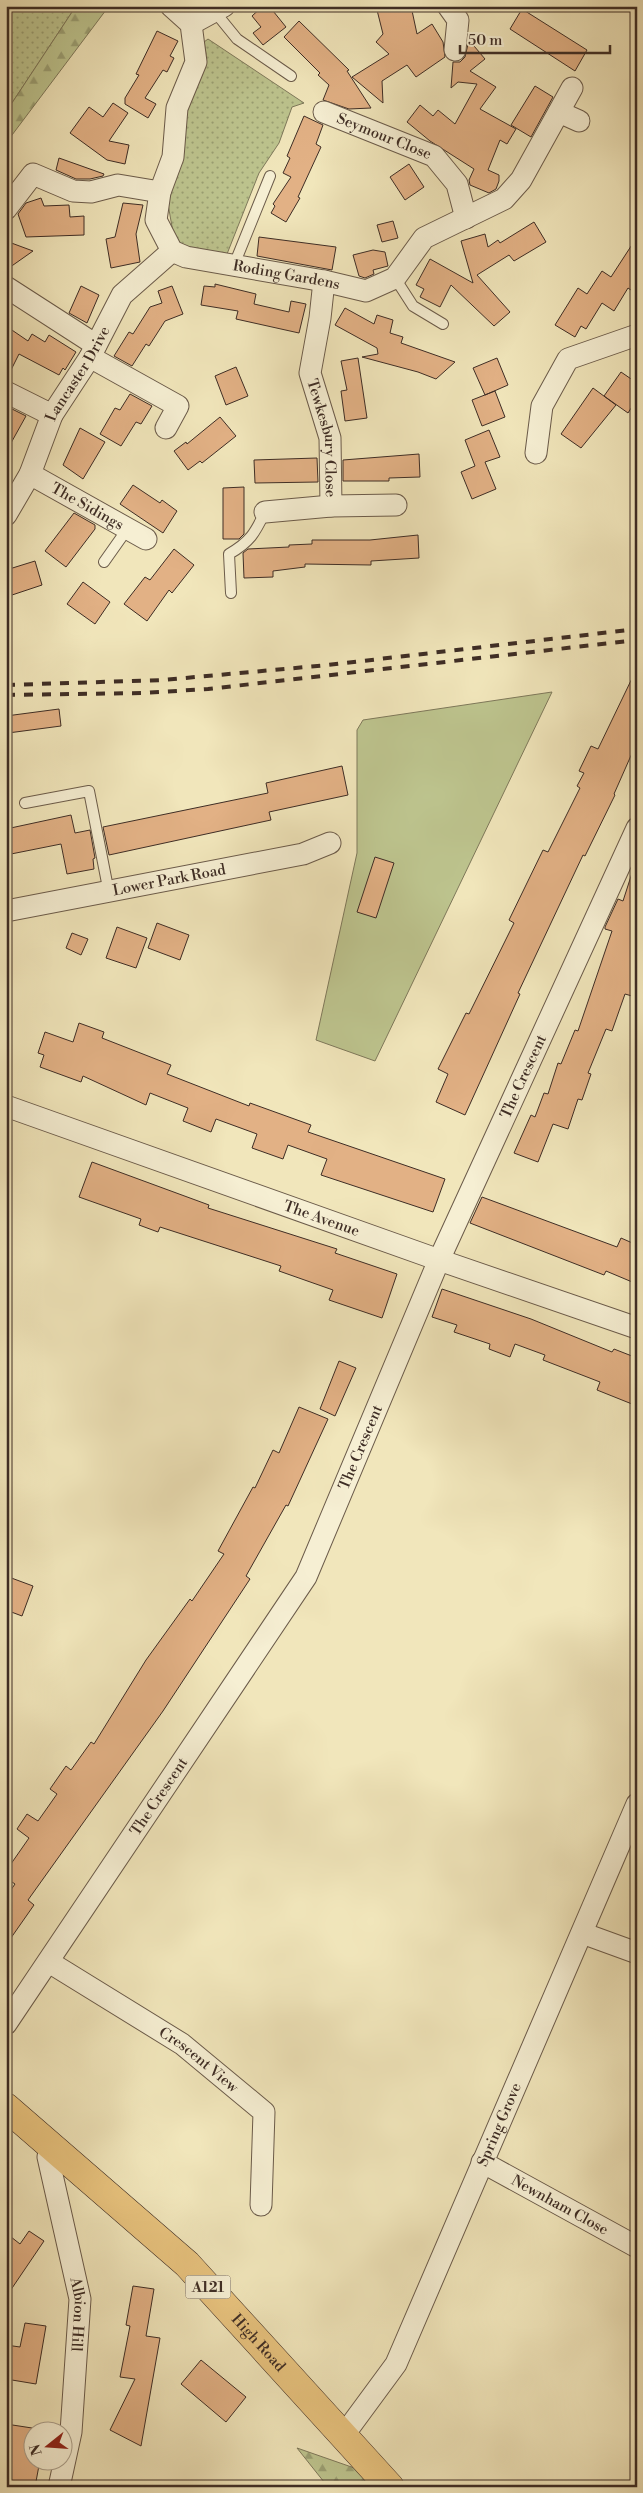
<svg xmlns="http://www.w3.org/2000/svg" width="643" height="2493" viewBox="0 0 643 2493" font-family="'Libre Bodoni',serif">
<style>
.grass{fill:url(#grass-dots);stroke:#7e785a}
.forest{fill:url(#forest-firs);stroke:#7e785a}
.pitch{fill:#bdc48e;stroke:#7e785a}
.building{fill:#e2b185;stroke:#3e2d25}
.lines{fill:none;stroke-linecap:round;stroke-linejoin:round}
.service-casing{stroke:#6b5b4a;stroke-width:12}
.minor-casing{stroke:#6b5b4a;stroke-width:23}
.primary-casing{stroke:#3e2d25;stroke-width:29}
.service{stroke:#f6efd3;stroke-width:10}
.minor{stroke:#f6efd3;stroke-width:21}
.primary{stroke:#e8c37e;stroke-width:28}
.rail{stroke:#3e2d25;stroke-width:4;stroke-dasharray:9 9;stroke-linecap:butt}
.labels{text-anchor:middle;stroke-width:4;stroke-linejoin:round;paint-order:stroke}
.shield{fill:#f6efd3;stroke:#756759;stroke-width:1}
.shield-label{font-size:14px;font-weight:bold;fill:#3e2d25}
.street-label{font-size:15px;fill:#3e2d25;stroke:#f6efd3}
</style>
<defs>
<pattern id="grass-dots" width="8" height="8" patternUnits="userSpaceOnUse" patternTransform="scale(1.25)"><rect width="8" height="8" fill="#bdc48e"/><path d="M2 2h.1M6 6h.1" fill="none" stroke="#9ba074" stroke-width="1.8" stroke-linecap="round"/></pattern>
<pattern id="forest-firs" width="22" height="20" patternUnits="userSpaceOnUse" patternTransform="scale(1.25)"><rect width="22" height="20" fill="#bdc48e"/><path d="M5 1l3.5 6h-7zM16 11l3.5 6h-7z" fill="#9ba074"/></pattern>
</defs>
<rect width="100%" height="100%" fill="#f1e6bb"/>
<filter id="stains"><feTurbulence type="fractalNoise" baseFrequency=".004" numOctaves="4"/><feColorMatrix values="0 0 0 0 .2 0 0 0 0 .09 0 0 0 0 .02 0 0 0 .5 -.17"/></filter>
<radialGradient id="worn" r=".72"><stop offset=".6" stop-color="#630" stop-opacity="0"/><stop offset="1" stop-color="#630" stop-opacity=".3"/></radialGradient>
<path class="grass" d="M6,6H76L6,112Z
M208,39L304,103L292,107L279,143L259,173L227,254L187,248L174,238L168,204L178,162L184,113L203,69L206,54L204,42Z"/>
<path class="forest" d="M76,6H109L6,143V112Z
M297,2448L363,2471L377,2487H328Z"/>
<path class="pitch" d="M552,692L375,1061L316,1040L357,853V730L363,720Z"/>
<path class="building" d="M263,6H269L286,27L263,45L253,33L261,27L252,16Z
M376,6H411L417,34L432,24L443,42L445,57L416,77L407,65L382,81L383,103L352,77L389,54L376,42L383,34Z
M522,9L587,50L575,71L510,29Z
M299,21L349,70L347,71L371,108L349,109L323,100L329,85L318,75L320,73L284,37Z
M157,31L178,41L170,56L174,58L167,72L163,70L145,98L156,104L148,118L125,104V98L139,75L136,74Z
M469,40L485,59L470,71L496,87L480,109L516,129L507,144L500,140L488,170L499,175V181L496,189L489,193L470,185L469,180L474,169L430,141L407,122L420,105L433,116L438,110L455,124L477,84L458,82L451,88L453,62H460L465,57Z
M535,86L553,97L531,137L511,125Z
M113,103L128,113L109,141L129,145L125,164L107,160L70,133L89,107L103,117Z
M304,116L323,125L316,144L321,147L298,197L300,198L286,222L271,213L275,206L273,204L291,177L283,173L290,158L287,156Z
M59,158L104,174L103,176L90,179H76L56,170Z
M409,164L424,187L405,200L390,177Z
M41,198L44,206L69,205L70,217L84,216V235L26,237L18,214L26,203Z
M123,203L143,205L136,234L140,262L111,268L106,239L115,237Z
M393,221L398,238L382,242L377,225Z
M534,222L546,242L514,261L509,255L477,275L510,312L494,326L451,285L440,307L420,297L424,289L416,285L430,259L473,283L461,241L485,234L488,247L498,240L500,243Z
M259,237L336,247L332,270L257,256Z
M637,237V294L628,288L614,311L602,303L586,329L581,326L575,337L555,325L578,288L587,294L602,271L611,277Z
M6,241L33,251L6,270Z
M373,250L385,252L388,266L373,270L374,274L365,278L359,276L353,255Z
M215,284L256,294L254,304L289,312L291,301L306,304L299,333L236,319L238,311L201,305L204,286L215,287Z
M81,286L99,295L87,323L69,313Z
M172,286L183,314L165,321L149,346L146,344L132,366L114,356L129,332L133,334L150,307L162,303L158,291Z
M345,308L374,324L377,315L393,320L390,333L403,337L401,343L455,362L436,379L418,372L362,357L378,354L377,348L335,325Z
M6,326L28,341L32,334L45,342L49,335L76,352L65,370L63,368L59,375L19,354L6,380Z
M358,358L367,418L345,421L341,391L347,390L341,361Z
M497,358L508,385L485,395L473,368Z
M236,367L248,396L226,405L215,376Z
M621,372L637,383V399L628,413L604,396Z
M593,388L616,405L581,448L561,434Z
M495,391L505,417L482,426L472,400Z
M130,394L152,406L141,424L136,422L121,446L100,434L115,408L120,410Z
M6,406L26,416L6,452Z
M220,417L236,436L202,463L200,461L188,470L174,451L186,442L187,444Z
M80,428L105,442L83,479L63,465Z
M489,430L500,457L485,462L496,489L472,499L461,472L475,466L465,440Z
M419,454L420,477L389,478V481H343V460Z
M317,458L318,482L255,483L254,460Z
M133,485L160,503L162,500L177,511L163,533L120,504Z
M244,487V534L239,539H223V488Z
M74,513L95,525V529L66,567L45,551Z
M418,535L419,558L371,561V565L305,564V567L273,571V577L244,578L243,553L248,549L289,547V545L312,544V540H370Z
M174,549L194,565L172,593L169,590L147,621L124,604L145,577L150,580Z
M35,561L42,585L9,596L6,586V570Z
M83,582L110,602L95,624L67,604Z
M637,668V742L614,794L615,795L585,856L583,855L518,993L520,994L465,1115L436,1102L448,1074L438,1069L466,1013L469,1014L514,923L509,920L543,850L548,852L580,788L577,786L584,773L579,771L591,746L598,749Z
M59,709L61,726L8,733L6,716Z
M342,766L348,795L269,812L271,820L109,855L103,827L268,793L266,783Z
M71,815L75,833L90,830L95,858L93,859L94,869L67,874L61,844L6,855V829Z
M375,857L394,863L376,918L357,912Z
M633,870H637V982L632,996L625,994L612,1031L606,1029L588,1073L591,1074L582,1100L578,1099L568,1129L553,1124L538,1162L514,1153L531,1115L535,1117L544,1093L548,1094L558,1063L561,1064L575,1030L578,1031L612,931L605,929V927L618,899L623,901Z
M157,923L189,935L180,960L148,948Z
M117,927L147,938L136,968L106,958Z
M72,933L88,939L81,955L66,948Z
M79,1023L104,1032L102,1038L171,1065L167,1074L249,1106L250,1103L311,1125L308,1132L445,1179L433,1212L321,1175L327,1159L288,1145L283,1159L252,1148L257,1134L216,1119L211,1132L183,1121L188,1108L150,1093L146,1105L83,1076L81,1082L40,1067L44,1055L38,1053L45,1032L73,1042Z
M92,1162L209,1205L208,1208L337,1249L335,1253L397,1274L382,1318L329,1300L333,1290L279,1271L281,1266L160,1227L158,1232L139,1225L141,1219L79,1197Z
M482,1197L617,1247L621,1238L637,1245V1284L606,1271L604,1275L470,1223Z
M442,1289L531,1319L612,1352L614,1349L637,1358V1406L597,1390L600,1382L543,1360L545,1355L515,1344L510,1357L489,1349L490,1344L454,1332L457,1325L432,1317Z
M339,1361L356,1368L335,1416L320,1409Z
M299,1407L328,1419L288,1506L286,1505L246,1576L250,1579L163,1711L28,1900L34,1905L6,1945V1897L15,1884L6,1878V1871L29,1838L17,1829L27,1814L38,1821L57,1794L50,1789L66,1766L71,1770L91,1742L94,1744L146,1660L190,1599L192,1601L224,1554L218,1551L253,1487L255,1488L273,1450L279,1453Z
M6,1576L33,1586L22,1616L6,1610Z
M29,2231L44,2241L6,2297V2233L20,2244Z
M133,2286L154,2289L146,2336L160,2338L141,2446L110,2430L135,2379L120,2377L130,2326L126,2325Z
M25,2323L46,2326L36,2384L6,2379V2345L20,2347Z
M201,2360L246,2397L226,2422L181,2384Z
M6,2424L32,2428V2460H40L35,2487H9L10,2479L6,2478Z"/>
<g class="lines">
<defs>
<path id="service" d="M215,12L237,39L291,76
M234,265L270,176
M395,278L413,306L443,324
M104,562L128,528
M231,593L229,554C250,542 255,533 265,512
M25,803L89,791L109,893"/>
<g id="minor">
<path id="s1" d="M171,6L191,24L196,62L177,108L173,157L160,192L156,220L172,251L186,257L324,281L366,291L395,278L424,238L504,199L521,180L572,88"/>
<path d="M448,6L458,20L455,50"/>
<path d="M191,24L224,6"/>
<path id="s2" d="M324,112L434,156L457,184L466,218"/>
<path d="M559,112L579,121"/>
<path d="M6,209L33,174L73,191L91,192L118,185L160,192"/>
<path id="s3" d="M324,281L320,318L310,373L330,438L331,506"/>
<path d="M6,287L96,345"/>
<path d="M90,357L178,406L166,428"/>
<path d="M6,392L52,415"/>
<path d="M536,453L542,406L568,359L637,335"/>
<path id="s4" d="M30,474L146,539"/>
<path d="M265,512L331,506L396,505"/>
<path id="s5" d="M6,515L30,474L52,415L90,357L122,295L172,251"/>
<path id="s6" d="M6,911L303,854L330,843"/>
<path id="s7" d="M6,1106L439,1260L637,1328"/>
<path d="M582,1933L637,1953"/>
<path id="s8" d="M49,1962L182,2044L264,2112L261,2205"/>
<path id="s9" d="M6,2024L306,1577L439,1260L637,828"/>
<path id="s10" d="M50,2144L48,2157L80,2299L71,2432L59,2487"/>
<path id="s11" d="M482,2162L637,2247"/>
<path id="s12" d="M343,2436L396,2364L637,1804"/>
</g>
<g id="primary">
<path id="s13" d="M6,2107L187,2264L390,2487"/>
</g>
</defs>
<use href="#service" class="service-casing"/>
<use href="#minor" class="minor-casing"/>
<use href="#primary" class="primary-casing"/>
<use href="#service" class="service"/>
<use href="#minor" class="minor"/>
<use href="#primary" class="primary"/>
<path class="rail" d="M6,685L163,680L328,665L637,629
M6,695L142,693L208,689L637,640"/>
</g>
<g class="labels">
<rect class="shield" x="185.5" y="2275.5" width="45" height="23" rx="4"/>
<g class="shield-label">
<text x="208" y="2292">A121</text>
</g>
<g class="street-label">
<text dy="5" stroke="none"><textPath href="#s2" startOffset="65">Seymour Close</textPath></text>
<text dy="5" stroke="none"><textPath href="#s1" startOffset="382">Roding Gardens</textPath></text>
<text dy="5" stroke="none"><textPath href="#s5" startOffset="159">Lancaster Drive</textPath></text>
<text dy="5" stroke="none"><textPath href="#s3" startOffset="160">Tewkesbury Close</textPath></text>
<text dy="5" stroke="none"><textPath href="#s4" startOffset="66">The Sidings</textPath></text>
<text dy="5" stroke="none"><textPath href="#s6" startOffset="166">Lower Park Road</textPath></text>
<text dy="5" stroke="none"><textPath href="#s9" startOffset="1084">The Crescent</textPath></text>
<text dy="5" stroke="none"><textPath href="#s7" startOffset="335">The Avenue</textPath></text>
<text dy="5" stroke="none"><textPath href="#s9" startOffset="679">The Crescent</textPath></text>
<text dy="5" stroke="none"><textPath href="#s9" startOffset="274">The Crescent</textPath></text>
<text dy="5" stroke="none"><textPath href="#s8" startOffset="179">Crescent View</textPath></text>
<text dy="5" stroke="none"><textPath href="#s12" startOffset="350">Spring Grove</textPath></text>
<text dy="5" stroke="none"><textPath href="#s11" startOffset="89">Newnham Close</textPath></text>
<text dy="5" stroke="none"><textPath href="#s10" startOffset="174">Albion Hill</textPath></text>
<text dy="5" stroke="none"><textPath href="#s13" startOffset="346">High Road</textPath></text>
</g>
</g>
<rect width="643" height="2493" fill="none" stroke="#f1e6bb" stroke-width="25"/>
<rect x="8" y="8" width="628" height="2478" fill="none" stroke="#3e2d25" stroke-width="2.5"/>
<rect x="12" y="12" width="618" height="2468" fill="none" stroke="#3e2d25"/>
<g transform="translate(48 2446) rotate(253)"><circle r="24" fill="#f6efd3" stroke="#aca18d"/>
<path d="M0-4L9 19L0 12L-9 19Z" fill="#8f2418"/>
<text y="-8" font-size="14" font-weight="bold" text-anchor="middle" fill="#3e2d25">N</text>
</g>
<path d="M460 45v8h150v-8" fill="none" stroke="#3e2d25" stroke-width="2.5"/>
<text x="468" y="45" font-size="15" fill="#3e2d25" stroke="#f6efd3" stroke-width="4" paint-order="stroke">50 m</text>
<rect width="100%" height="100%" filter="url(#stains)"/>
<rect width="100%" height="100%" fill="url(#worn)"/>
</svg>
